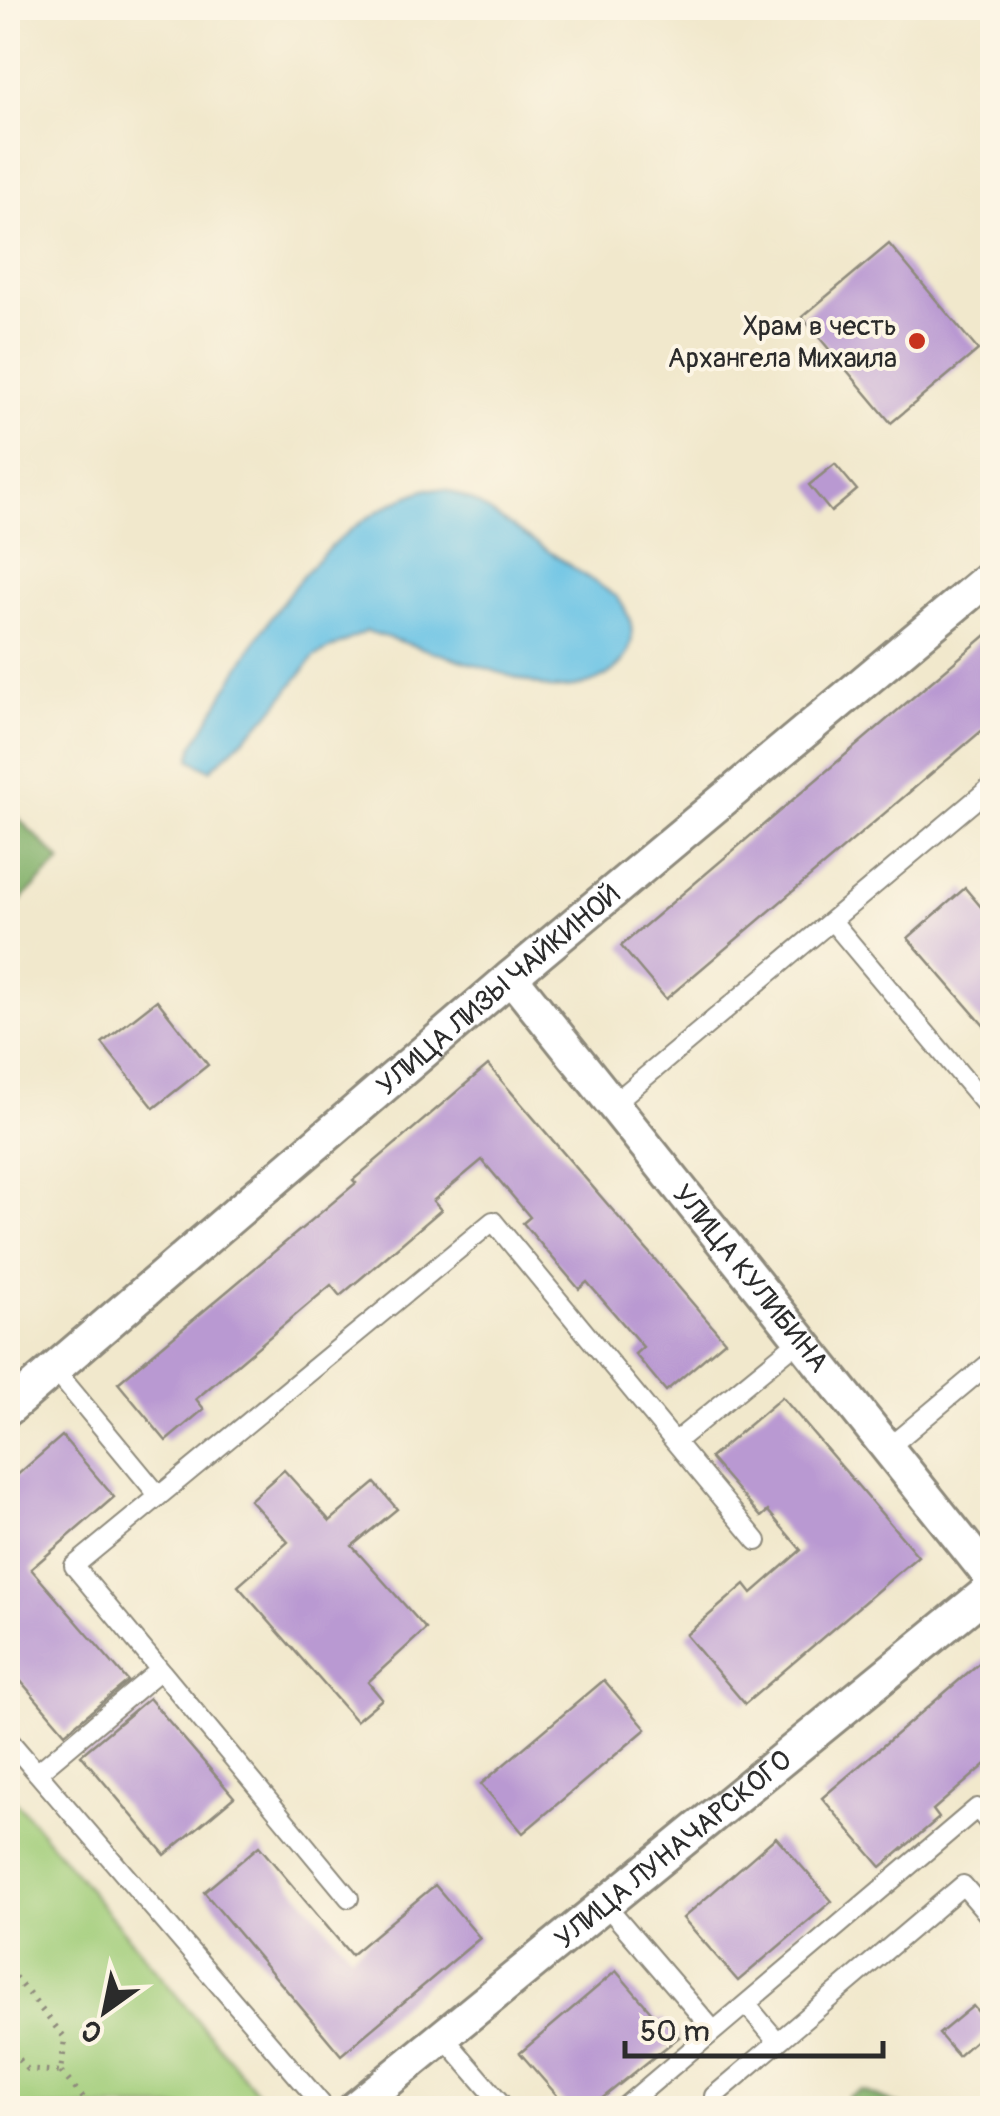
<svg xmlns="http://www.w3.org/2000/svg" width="1000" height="2116" viewBox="0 0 1000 2116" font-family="Pangolin,sans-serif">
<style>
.green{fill:#a3ce7b;stroke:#677c53;stroke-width:2.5}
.forest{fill:#82b16b;stroke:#566e4b;stroke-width:2.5}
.water{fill:#67c2e5;stroke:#497688;stroke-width:2.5}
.building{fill:#b999d2}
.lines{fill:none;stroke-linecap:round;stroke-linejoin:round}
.service-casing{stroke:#8e8a7c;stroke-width:22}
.minor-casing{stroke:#8e8a7c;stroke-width:38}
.path{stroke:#8e8a7c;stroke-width:6;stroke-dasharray:2.5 8;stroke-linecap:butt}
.service{stroke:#fff;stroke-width:18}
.minor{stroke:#fff;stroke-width:32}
.poi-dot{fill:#c8321e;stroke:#fcf5e5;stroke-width:4}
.labels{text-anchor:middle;stroke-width:8;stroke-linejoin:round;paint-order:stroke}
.poi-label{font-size:28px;fill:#2b2b2b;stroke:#fcf5e5;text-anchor:end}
.street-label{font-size:28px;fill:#2b2b2b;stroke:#fcf5e5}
</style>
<rect width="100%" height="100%" fill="#fcf5e5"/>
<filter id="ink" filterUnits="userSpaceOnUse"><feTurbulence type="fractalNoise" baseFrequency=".01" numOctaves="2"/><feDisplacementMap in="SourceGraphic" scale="20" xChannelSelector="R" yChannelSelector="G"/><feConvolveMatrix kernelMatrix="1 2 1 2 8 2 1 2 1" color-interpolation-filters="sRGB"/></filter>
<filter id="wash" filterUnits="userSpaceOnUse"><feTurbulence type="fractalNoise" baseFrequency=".0048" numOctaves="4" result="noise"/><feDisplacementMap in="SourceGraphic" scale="40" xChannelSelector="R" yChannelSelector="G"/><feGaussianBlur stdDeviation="2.25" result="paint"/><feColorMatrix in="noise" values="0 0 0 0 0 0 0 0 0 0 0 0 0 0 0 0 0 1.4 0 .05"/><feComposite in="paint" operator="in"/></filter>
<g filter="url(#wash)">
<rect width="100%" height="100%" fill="#f1e8cc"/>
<path class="green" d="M8,1792L265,2102L257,2108H8Z"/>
<path class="forest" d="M8,808L61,861L8,913Z
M862,2090L904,2108H841L849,2096Z"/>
<path class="water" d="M428,489L447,490L473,501L617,597C659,652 605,692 549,688L367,631L315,656L269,715L210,770L190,759L193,746C254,646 307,527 428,489Z"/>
<g id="blocks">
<path class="building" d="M889,244L978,350L891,423L802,317Z
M835,464L857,490L831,512L809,485Z
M992,630V722L666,999L621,946Z
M965,888L992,920V1035L908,938Z
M157,1000L208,1065L154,1108L102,1043Z
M488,1065L725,1341L666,1391L635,1354L643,1347L587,1282L579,1289L523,1223L530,1217L482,1160L433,1201L441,1210L379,1263L340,1296L331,1285L196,1399L204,1409L166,1441L118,1383L356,1183L353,1180Z
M782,1397L918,1556L745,1704L686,1635L745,1584L752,1593L801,1550L768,1511L761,1517L710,1458Z
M62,1436L114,1497L31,1569L128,1681L65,1733L8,1666V1483Z
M284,1470L330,1521L375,1483L397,1509L352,1546L426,1629L368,1682L382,1699L356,1721L238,1586L288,1542L250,1500Z
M992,1652V1759L933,1810L939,1818L881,1867L822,1798Z
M604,1680L646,1729L523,1833L481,1784Z
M149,1698L234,1797L165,1855L81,1755Z
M776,1837L832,1901L738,1981L683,1918Z
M259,1846L351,1955L435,1885L480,1938L341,2055L204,1892Z
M616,1971L659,2021L662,2018L679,2037L590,2108H568L520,2053Z
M973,2006L991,2027L958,2056L939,2034Z"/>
</g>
</g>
<g filter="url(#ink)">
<use href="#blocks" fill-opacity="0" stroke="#8e8a7c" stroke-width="2.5"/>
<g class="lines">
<defs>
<path id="service" d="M832,921L992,1112
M613,1104L992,786
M54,1369L159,1496
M675,1442L757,1541
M888,1448L992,1361
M8,1739L325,2108
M37,1773L160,1670
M349,1898L74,1566L493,1221L675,1442L801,1339
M605,1904L714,2031
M746,2004L778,2042
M443,2036L505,2108
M714,2096L963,1885L992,1919
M623,2108L977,1808L992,1827"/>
<g id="minor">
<path id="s1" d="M511,977L992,1579"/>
<path id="s2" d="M8,1409L511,977L992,575"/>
<path id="s3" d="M355,2108L992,1588"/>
</g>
</defs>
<use href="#service" class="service-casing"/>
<use href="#minor" class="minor-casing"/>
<path class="path" d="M8,1969L65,2038L61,2072L27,2069L8,2045
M61,2072L92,2108"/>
<use href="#service" class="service"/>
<use href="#minor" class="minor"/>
</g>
</g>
<circle class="poi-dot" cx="917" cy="341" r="10"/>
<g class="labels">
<g class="poi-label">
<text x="897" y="335">Храм в честь<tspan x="897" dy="32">Архангела Михаила</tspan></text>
</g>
<g class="street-label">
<text dy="10" stroke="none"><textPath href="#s2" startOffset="645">УЛИЦА ЛИЗЫ ЧАЙКИНОЙ</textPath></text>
<text dy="10" stroke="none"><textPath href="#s1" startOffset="385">УЛИЦА КУЛИБИНА</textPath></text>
<text dy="10" stroke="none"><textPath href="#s3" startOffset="410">УЛИЦА ЛУНАЧАРСКОГО</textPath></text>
</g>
</g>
<rect width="1000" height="2116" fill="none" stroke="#fcf5e5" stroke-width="40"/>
<g transform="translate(105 2011) rotate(213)" stroke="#fcf5e5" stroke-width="8" paint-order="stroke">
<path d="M0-8L18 38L0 25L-18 38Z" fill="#2b2b2b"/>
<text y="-15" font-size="28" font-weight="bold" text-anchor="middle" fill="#2b2b2b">С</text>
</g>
<path d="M625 2041v15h258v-15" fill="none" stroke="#2b2b2b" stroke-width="5"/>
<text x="640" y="2041" font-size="30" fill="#2b2b2b" stroke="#fcf5e5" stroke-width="8" paint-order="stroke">50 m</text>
</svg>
